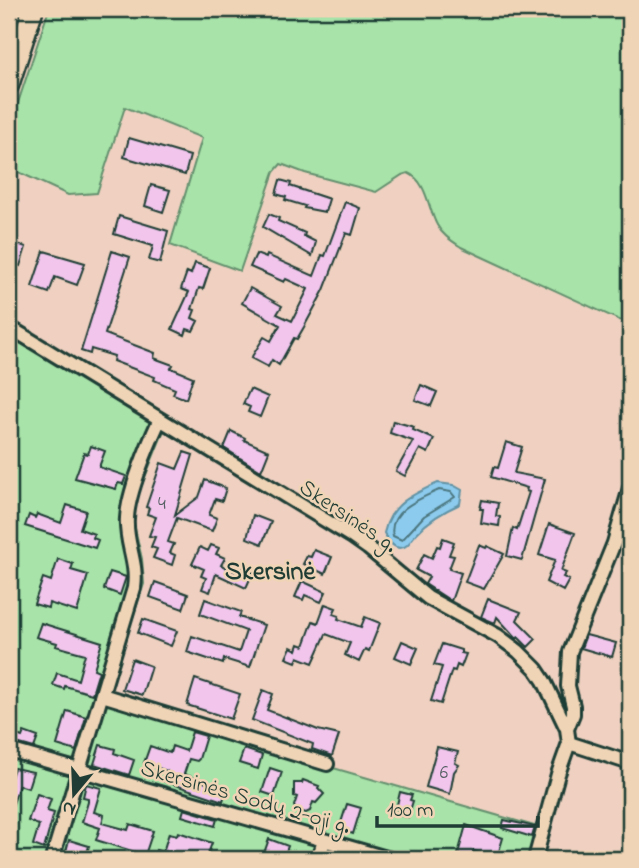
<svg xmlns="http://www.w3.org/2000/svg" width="639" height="868" viewBox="0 0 639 868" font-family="'Indie Flower',sans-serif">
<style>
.green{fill:#a8e3a9;stroke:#64906e;stroke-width:2}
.water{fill:#8dcbee;stroke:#6192a4;stroke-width:2}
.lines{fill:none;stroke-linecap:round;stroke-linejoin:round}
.shore{stroke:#4b767e;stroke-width:2}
.building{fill:#f1c5ec;stroke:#1f3d34;stroke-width:2}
.minor-casing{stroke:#1f3d34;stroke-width:18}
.highway-casing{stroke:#1f3d34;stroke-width:24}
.minor{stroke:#f0d4b6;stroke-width:12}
.highway{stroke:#f0d4b6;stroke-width:19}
.labels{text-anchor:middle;stroke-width:5;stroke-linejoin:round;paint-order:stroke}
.number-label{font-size:19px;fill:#545f62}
.street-label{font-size:23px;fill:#1f3d34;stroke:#f0d4b6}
.quarter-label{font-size:26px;font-weight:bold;fill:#1f3d34;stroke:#f0d4b6}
</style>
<rect width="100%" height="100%" fill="#f0d1c1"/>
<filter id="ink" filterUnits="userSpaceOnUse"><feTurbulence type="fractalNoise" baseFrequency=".0143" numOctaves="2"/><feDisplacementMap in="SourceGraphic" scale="14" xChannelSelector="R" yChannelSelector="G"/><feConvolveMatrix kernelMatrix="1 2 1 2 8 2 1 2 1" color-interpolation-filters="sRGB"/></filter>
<g filter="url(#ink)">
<path class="green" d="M49,9H630V325L461,247C452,241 442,235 437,225C428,209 427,181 408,173L402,175L376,192L305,173L281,164L274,172L240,271L170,245L202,138L125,107L97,193L68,195L10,168L9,130Z
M16,337L165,428L132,509L133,520L142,559L144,584L105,702L541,828L531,859H9V357Z"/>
<path class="water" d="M438,483L453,485L462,490L460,504C444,511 429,520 417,533C412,538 408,548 400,548C392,548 387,539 384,533C390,504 413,494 438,483Z"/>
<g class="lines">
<path class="shore" d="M439,490L451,492L455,497L424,516L402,540L393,536C387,511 421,498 439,490Z"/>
</g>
<path class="building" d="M129,138L190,156L185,175L124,157Z
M280,180L291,183L290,186L329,199L325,212L304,208L305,206L285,200L286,197L276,194Z
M151,185L170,190L163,212L145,206Z
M345,202L360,208L352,235L346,233L324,290L304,327L297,339L294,338L279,365L272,360L268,367L251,358L264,337L271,341L280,325L242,303L250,288L282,306L277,314L292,321L308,289L286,279L284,282L250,267L256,254L266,258L267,255L314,276L322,255L325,256Z
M269,214L279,218L278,221L305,233L304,236L316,242L312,256L263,227Z
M119,216L168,231L160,263L149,260L153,246L114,234Z
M9,241L26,247L20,266L9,262Z
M44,251L85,263L77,285L55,277L49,293L32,287Z
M112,251L130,257L105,334L155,353L154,358L173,365L171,368L193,377L186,399L173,394L175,389L154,380L155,377L113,361L114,356L91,349L90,354L81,351Z
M195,263L210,268L203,289L199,288L192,309L195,310L192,318L198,321L193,331L187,329L185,335L172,329L189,292L181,289L187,272L191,274Z
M421,385L437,392L431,406L415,400Z
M250,389L268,397L260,417L248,412L250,407L243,404Z
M393,421L414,427L413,430L434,439L428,453L420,449L405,476L396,471L413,441L390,433Z
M231,431L245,438L244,440L269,451L261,471L224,448Z
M506,442L522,447L514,473L545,479L522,560L507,556L513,528L517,530L529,492L526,491L527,488L491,477L494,467L498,468Z
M91,446L105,451L99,467L126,476L123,484L118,483L116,489L75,478L84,453L88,454Z
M184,452L193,455L175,515L199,497L205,480L226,488L222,501L215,499L209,515L217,518L212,531L177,518L168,542L174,544L170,553L175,555L172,565L153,558L157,549L151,547L155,537L149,536L156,517L147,514L149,508L146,507L161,463L177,469Z
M482,500L498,503L496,516L500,517L499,526L481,523L483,509H480Z
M67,505L86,511L80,529L94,534L93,538L98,540L95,548L25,526L29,515L35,518L37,514L61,523Z
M253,515L271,522L262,544L247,538Z
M549,524L575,533L561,571L566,573L563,577L569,580L563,591L546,582L555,560L539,555Z
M443,538L454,542L449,555L454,556L449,569L461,573L451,601L425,584L429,577L416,570L424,554L432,558L437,546L440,547Z
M211,545L219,548L216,554L225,558L221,565L240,574L243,568L253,572L246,588L216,574L210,592L202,589L206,578L201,576L204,569L192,564L200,547L208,551Z
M479,545L486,548L487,546L504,554L484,589L465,582Z
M314,550L332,557L325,574L303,564L307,556L311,557Z
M58,559L73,564L71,570L88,575L77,612L49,603L48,608L34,604L43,578L51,581Z
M110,572L126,577L120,595L104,589Z
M302,581L326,592L321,602L305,595L303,600L295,597Z
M155,582L188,594L183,609L150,597Z
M205,599L241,612L239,617L264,625L250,667L224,659L223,664L187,652L192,636L239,652L246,631L200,614Z
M488,599L521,612L517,620L536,639L528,647L518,637L517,639L497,617L495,623L481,617Z
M325,604L336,608L333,614L339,616L338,619L361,627L365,617L380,623L369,651L365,649L359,662L345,655L350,643L326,634L313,663L298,657L296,662L286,658L291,647L297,650L299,644L304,646L313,621L318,623Z
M143,619L177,631L171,646L138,633Z
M41,623L102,642L94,669L99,671L92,694L65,686L64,689L53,685L57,673L78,680L85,654L56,646L57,643L36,637Z
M586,635L616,643L612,657L581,648Z
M402,641L418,648L411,664L395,657Z
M442,644L461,650V653L466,654L461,667L457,665L455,671L452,670L441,704L431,701L442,667L434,665Z
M132,659L151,666L142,695L122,689Z
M195,679L240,694L231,719L187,705Z
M263,690L273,694L267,710L318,730L339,735L332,756L312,749L313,744L252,720Z
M67,711L86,717L76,751L57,745Z
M9,732L22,737L24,732L38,737L34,748L9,741Z
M192,732L206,736L199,759L197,761L189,759L184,774L226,791L223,801L163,781L167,771L144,763L150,746L170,753L172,746L186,751Z
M100,745L115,749L114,753L134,760L129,775L94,764Z
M437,747L458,752L455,763L459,765L454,772L450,794L426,787Z
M244,749L262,755L258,769L239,763Z
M14,768L33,772L28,788L19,785L11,810L9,809V784Z
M270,768L282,772L274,796L262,792Z
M303,780L319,786L318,788L324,794L316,803L313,802L310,811L306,813L296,810L294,806L297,797L294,796V783H302Z
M86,784L101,788L94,812L104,815L102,823L128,830L130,824L153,831L145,855L96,840L100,828L82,822L88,802V798L83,797Z
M400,792L412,795L410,800L413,801L408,817L399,815L400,811L396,809Z
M37,794L51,799L47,811L54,813L44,849L33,845L39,825L28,821Z
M347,804L361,808L353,834L339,829Z
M184,809L217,819L215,826L182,816Z
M504,820L535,827L532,837L502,828Z
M466,825L503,838L497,858L474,851L472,858L458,854Z
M178,832L212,843L206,859H152L156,850L163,852L169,833L177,835Z
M269,839L288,846L283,859L263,856Z
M69,840L89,846L85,859H64Z"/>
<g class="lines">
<defs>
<path id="minor" d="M9,327L351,536L368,548L428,598L498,636L518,651L536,669L544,681L567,729L569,743L558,774L535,859
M102,695L327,764
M567,729L573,714V706L568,686L570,652L614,543L630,488
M569,743L630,763
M9,750L390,859
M52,859L134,588C138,562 125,543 127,518C128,493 148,445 159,421
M318,859L324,841"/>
<path id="highway" d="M9,84L33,9"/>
</defs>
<use href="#minor" class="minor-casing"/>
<use href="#highway" class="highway-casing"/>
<use href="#minor" class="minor"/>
<use href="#highway" class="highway"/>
</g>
</g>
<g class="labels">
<g class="number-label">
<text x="162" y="509">4</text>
<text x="444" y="778">6</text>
</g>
<g class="street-label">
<text transform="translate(349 515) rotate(34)" y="8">Skersinės g.</text>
<text transform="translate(246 796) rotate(16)" y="8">Skersinės Sodų 2-oji g.</text>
</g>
<g class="quarter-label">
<text x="270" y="579">Skersinė</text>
</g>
</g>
<rect width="639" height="868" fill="none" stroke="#f0d4b6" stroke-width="35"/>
<rect x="18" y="18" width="604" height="833" fill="none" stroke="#1f3d34" stroke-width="2.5" filter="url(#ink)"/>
<g transform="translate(74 794) rotate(199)" stroke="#f0d4b6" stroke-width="5" paint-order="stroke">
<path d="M0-5L12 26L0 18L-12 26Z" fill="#1f3d34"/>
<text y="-10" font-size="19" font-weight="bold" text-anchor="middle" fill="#1f3d34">N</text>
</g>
<path d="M377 816v10h161v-10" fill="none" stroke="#1f3d34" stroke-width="3.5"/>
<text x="387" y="816" font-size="21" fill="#1f3d34" stroke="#f0d4b6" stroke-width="5" paint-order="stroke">100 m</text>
</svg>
